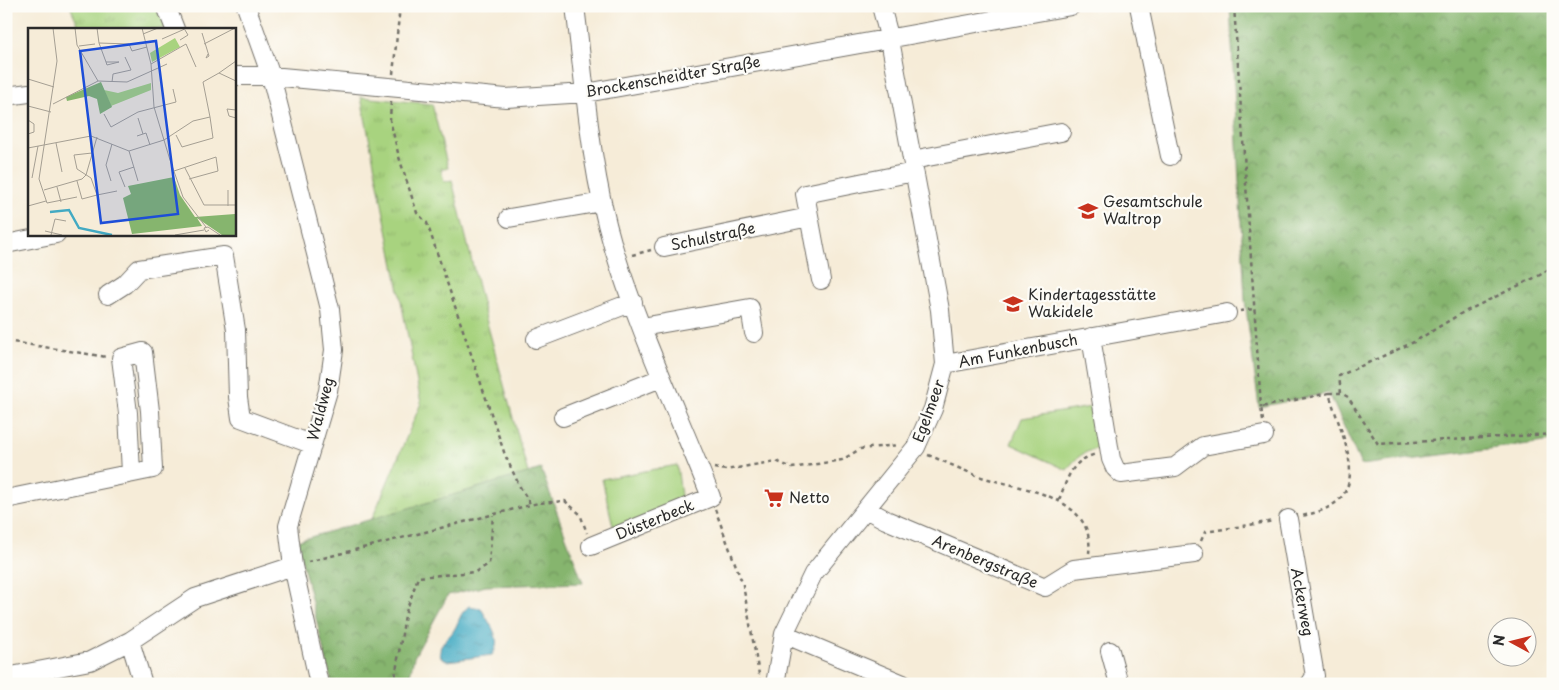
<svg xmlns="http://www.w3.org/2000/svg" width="1559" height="690" viewBox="0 0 1559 690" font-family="'Playpen Sans',sans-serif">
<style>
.grass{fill:url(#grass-tufts);stroke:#6a7f55}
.forest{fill:url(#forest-crowns);stroke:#58704c}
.park{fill:#a8d37f;stroke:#6a7f55}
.water{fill:url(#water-ripples);stroke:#376a77}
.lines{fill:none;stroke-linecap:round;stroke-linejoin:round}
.minor-casing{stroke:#726f68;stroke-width:20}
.path{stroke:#726f68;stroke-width:2.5;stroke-dasharray:4 4;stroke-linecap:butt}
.minor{stroke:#fff;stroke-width:18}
.labels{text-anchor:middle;stroke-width:4.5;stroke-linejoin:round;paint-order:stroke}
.street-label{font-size:15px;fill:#2b2b2b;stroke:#fdfcf7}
.poi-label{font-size:15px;fill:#2b2b2b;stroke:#fdfcf7;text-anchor:start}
.inset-river{fill:none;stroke:#43aac3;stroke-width:2.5}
.inset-road{fill:none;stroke:#a59f93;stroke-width:1}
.view{fill:#1d4ed8;fill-opacity:0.15;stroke:#1d4ed8;stroke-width:2.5}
.inset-edge{fill:none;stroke:#2b2b2b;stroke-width:2.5}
</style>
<defs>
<pattern id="grass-tufts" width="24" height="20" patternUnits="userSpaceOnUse" patternTransform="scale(1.25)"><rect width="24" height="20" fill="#a8d37f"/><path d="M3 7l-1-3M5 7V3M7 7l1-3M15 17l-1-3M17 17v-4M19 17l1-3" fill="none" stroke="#91b56e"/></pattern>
<pattern id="forest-crowns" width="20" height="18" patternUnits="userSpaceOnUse" patternTransform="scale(1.25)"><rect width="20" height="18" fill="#86b56e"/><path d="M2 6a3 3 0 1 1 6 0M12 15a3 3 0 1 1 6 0" fill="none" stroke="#6e935b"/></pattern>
<pattern id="water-ripples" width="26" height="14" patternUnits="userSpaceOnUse" patternTransform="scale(1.25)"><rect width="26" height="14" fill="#43aac3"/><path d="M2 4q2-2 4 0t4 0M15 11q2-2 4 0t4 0" fill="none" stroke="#388b9f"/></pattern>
</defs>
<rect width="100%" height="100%" fill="#fdfcf7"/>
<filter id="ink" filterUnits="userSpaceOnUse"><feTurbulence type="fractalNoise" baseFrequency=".02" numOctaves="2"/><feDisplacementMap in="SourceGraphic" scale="10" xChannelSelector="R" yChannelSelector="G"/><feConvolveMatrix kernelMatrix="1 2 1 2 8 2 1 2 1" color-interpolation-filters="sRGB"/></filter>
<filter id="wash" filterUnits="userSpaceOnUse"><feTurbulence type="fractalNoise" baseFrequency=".0096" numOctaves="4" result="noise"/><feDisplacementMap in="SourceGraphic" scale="20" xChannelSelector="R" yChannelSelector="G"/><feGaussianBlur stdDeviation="1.12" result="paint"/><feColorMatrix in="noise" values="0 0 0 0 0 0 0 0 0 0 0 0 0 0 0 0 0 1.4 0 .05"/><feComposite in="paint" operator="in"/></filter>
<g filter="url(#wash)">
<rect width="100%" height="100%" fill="#f6ecd8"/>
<path class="grass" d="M70,6H162L171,29H80Z
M361,97L432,104L448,168L441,169L444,182L452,180L486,319L528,473L372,519L421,403Z"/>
<path class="forest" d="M1230,6H1553V441L1361,465L1329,393L1259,407L1245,300Z
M541,469L583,583L486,586L448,595L414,657L408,684H332L297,541Z"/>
<path class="park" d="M1091,407L1099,448C1083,452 1076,457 1067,470L1011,444L1022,418Z
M677,465L682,503L614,530L602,479Z"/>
<path class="water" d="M469,606L481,608C489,624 504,639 492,655L448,661L441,657C437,642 447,641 454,630C460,620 459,614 469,606Z"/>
</g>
<g filter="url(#ink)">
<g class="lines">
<defs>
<path id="minor" d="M166,6L175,29
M246,6L271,76L330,309L334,350L328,391L288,526L293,566L319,684
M575,6C585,86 590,168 613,246C639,332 678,413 711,497L591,546
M1139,6L1170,156
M234,76H271L506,98L586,93L1071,6
M6,96L29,93
M912,160L1061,132
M509,218L602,202
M6,244L56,234
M664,247L809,217
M821,280L805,194L914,172
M108,295L125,284L139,269L224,256L236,330L238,397L241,418L311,444
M642,327L750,308L754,333
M1091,337L1111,459L1115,468L1121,474L1175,467L1203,446L1264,435
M536,339L633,302
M945,364L1227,313
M563,417L661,378
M6,499L153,469L150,411L143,352L121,358L128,413L131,473
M866,509L886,520L1045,587L1074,569L1194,554
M1288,519L1315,676L1310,684
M784,634L903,684
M130,641L143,684
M1110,651L1119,684
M6,677L90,661L130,641L195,598L293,566
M775,684L784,634L813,574L916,447L933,409L945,364L940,310L890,40L881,6"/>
</defs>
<use href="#minor" class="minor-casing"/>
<path class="path" d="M1234,6L1261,407
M393,74L400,6
M391,102L390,120L399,157L417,213L427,223L505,455L520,487L531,505
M632,255L651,250
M1240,311L1253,309
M6,341L107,357
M1329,393H1341L1348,397L1378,444L1553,434
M1341,393L1339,376L1414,342L1460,314L1540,275L1553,266
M1263,421L1261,407L1329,393C1344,445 1379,502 1301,516
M928,455C949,463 971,475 992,480C1031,490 1095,500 1089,553
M714,468L726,470L776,461L792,468L842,460L860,449L898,445
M1059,500C1068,477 1071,461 1096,454
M715,509L743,585L760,680
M1201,541L1205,532L1274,521
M308,562L538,503L565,501L580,514L587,533
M394,684L405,615L418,577L475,572L489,564L493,515"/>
<use href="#minor" class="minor"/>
</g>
</g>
<defs>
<symbol id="school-bare" viewBox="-9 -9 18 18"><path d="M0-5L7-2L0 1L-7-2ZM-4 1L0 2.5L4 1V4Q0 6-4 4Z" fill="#c8321e" stroke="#fdfcf7" stroke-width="2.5" paint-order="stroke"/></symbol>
<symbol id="supermarket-bare" viewBox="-9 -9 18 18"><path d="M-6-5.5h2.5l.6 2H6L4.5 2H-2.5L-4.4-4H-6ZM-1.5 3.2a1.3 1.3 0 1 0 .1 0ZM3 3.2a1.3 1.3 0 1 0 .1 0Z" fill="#c8321e" stroke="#fdfcf7" stroke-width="2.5" paint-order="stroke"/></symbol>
</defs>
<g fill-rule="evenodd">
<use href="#school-bare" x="1074" y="197" width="28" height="28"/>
<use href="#school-bare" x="999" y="290" width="28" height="28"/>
<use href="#supermarket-bare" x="760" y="484" width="28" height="28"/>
</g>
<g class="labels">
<g class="street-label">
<text transform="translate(673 77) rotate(-10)" y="5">Brockenscheidter Straße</text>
<text transform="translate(713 237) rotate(-12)" y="5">Schulstraße</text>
<text transform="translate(1018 351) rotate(-11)" y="5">Am Funkenbusch</text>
<text transform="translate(321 409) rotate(-75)" y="5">Waldweg</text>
<text transform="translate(929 411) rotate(-70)" y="5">Egelmeer</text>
<text transform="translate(655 520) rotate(-22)" y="5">Düsterbeck</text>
<text transform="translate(985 562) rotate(23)" y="5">Arenbergstraße</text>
<text transform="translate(1302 602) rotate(80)" y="5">Ackerweg</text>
</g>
<g class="poi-label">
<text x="1103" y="207">Gesamtschule<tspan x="1103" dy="17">Waltrop</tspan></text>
<text x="1028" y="300">Kindertagesstätte<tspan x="1028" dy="17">Wakidele</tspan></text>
<text x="789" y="503">Netto</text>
</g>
</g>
<g transform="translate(28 28)">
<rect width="208" height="208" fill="#f6ecd8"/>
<path d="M147,10L152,19L124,34L122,25ZM123,55V62L83,78L76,62L90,65Z" fill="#a8d37f"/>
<path d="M73,54L84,79L72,86L69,71L61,68L39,73L38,69ZM146,149L152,167L167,189L207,186V207H194L169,190L174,198L104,206L95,170L103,166L100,158Z" fill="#86b56e"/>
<path class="inset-river" d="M22,184L41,182L51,200L84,207"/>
<path class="inset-road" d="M25,0L29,33L11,151L19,175L49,169M47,0L49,17L70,53M69,0L71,15L78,34L79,37L91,34H78M114,0L123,36L126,79L142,132L155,169L178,199M174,5L181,28L178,30L180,26M115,6L130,0M134,11L159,0M152,12L160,7L157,2M71,15L101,16L104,23L119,19M176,16L207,0M51,18L67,16M123,36L158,16L168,39M191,45L208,33M0,51L26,59M84,54L85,46L103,42L97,29M25,76L70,53L99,54L139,36M0,78L23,84M208,82L199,81L201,88L208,90M76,86L83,99L110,84L148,74L145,61M110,90L115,106M0,92L6,96V104L0,106M148,107L154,119L185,110L182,89M109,108L118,105L122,117M28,115L34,144M0,120L63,108L101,123L136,112L165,93L182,89L175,54L191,45L208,53M101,123L110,153M64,125L46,127L49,141L63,150L69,167L89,163M157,140L176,177H208M146,143L188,129L190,143L161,151M4,150L10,118M49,153L54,171L69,167M83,153L78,137L84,116M29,159L33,174M97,159L91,144L106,139M16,162L54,151L58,147L69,109M0,178L18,173M200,178V162M181,202L178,204L176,200L180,199L192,207M17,203L34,207M23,207L27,191L38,193M147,207L176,202"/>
<path class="view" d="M128,13L150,186L73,195L52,23Z"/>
<rect width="208" height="208" class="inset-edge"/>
</g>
<rect width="1559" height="690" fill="none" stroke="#fdfcf7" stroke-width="25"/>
<g transform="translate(1512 642) rotate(277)"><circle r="24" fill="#fdfcf7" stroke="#a9a8a5"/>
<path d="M0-4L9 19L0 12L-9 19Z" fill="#c8321e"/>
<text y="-8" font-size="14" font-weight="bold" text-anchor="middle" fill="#2b2b2b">N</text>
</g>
</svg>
